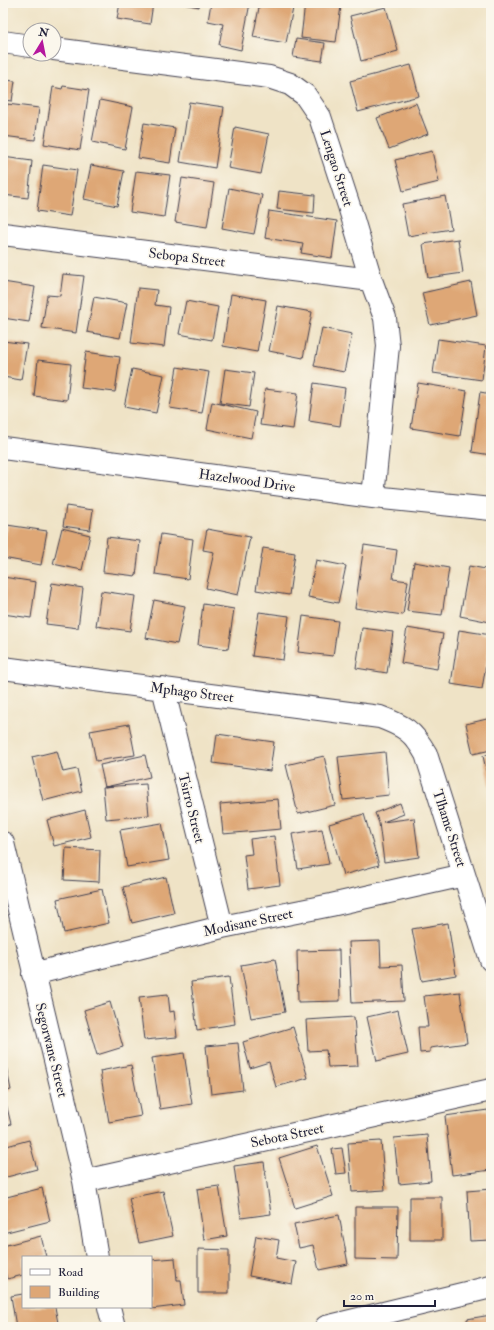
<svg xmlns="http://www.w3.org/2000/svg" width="494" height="1330" viewBox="0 0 494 1330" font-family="'IM FELL Double Pica',serif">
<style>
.building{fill:#dea776}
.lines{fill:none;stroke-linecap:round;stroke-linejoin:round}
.minor-casing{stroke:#413f50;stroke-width:24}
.minor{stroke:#fff;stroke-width:22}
.labels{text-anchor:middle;stroke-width:3.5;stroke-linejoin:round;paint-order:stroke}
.street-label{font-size:14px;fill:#22223b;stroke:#fbf7ec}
</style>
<rect width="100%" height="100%" fill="#fbf7ec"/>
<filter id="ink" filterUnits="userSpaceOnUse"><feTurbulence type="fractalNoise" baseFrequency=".025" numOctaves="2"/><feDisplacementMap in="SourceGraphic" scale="8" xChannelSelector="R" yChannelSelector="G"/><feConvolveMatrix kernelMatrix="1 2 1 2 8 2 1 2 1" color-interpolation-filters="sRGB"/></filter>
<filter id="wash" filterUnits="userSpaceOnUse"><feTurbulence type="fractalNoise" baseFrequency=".012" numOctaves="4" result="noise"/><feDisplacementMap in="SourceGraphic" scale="16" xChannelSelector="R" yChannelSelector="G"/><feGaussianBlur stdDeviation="0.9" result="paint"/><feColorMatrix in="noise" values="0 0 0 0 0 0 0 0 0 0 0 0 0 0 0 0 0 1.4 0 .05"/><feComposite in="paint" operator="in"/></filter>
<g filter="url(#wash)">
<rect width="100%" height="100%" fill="#efe3c6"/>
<g id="blocks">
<path class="building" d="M120,3H153L150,24L117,19Z
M177,3H200L199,7Z
M211,3H250L241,50L219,45L223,24L208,21Z
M260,3H294L286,43L253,37Z
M305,3H321L341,6L336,42L301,38Z
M386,7L398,51L361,61L350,16Z
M296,39L325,43L322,61L293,57Z
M411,65L419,96L358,112L350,81Z
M4,80L15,81L12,101L3,100Z
M63,86L89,90L80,150L44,144L53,87L62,89Z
M100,100L133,107L125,149L92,142Z
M189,102L224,107L215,168L180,162Z
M416,103L428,134L389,149L377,118Z
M7,104L39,108L35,140L3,136Z
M144,123L175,128L170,163L138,158Z
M235,127L269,134L261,174L228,168Z
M432,151L439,182L403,191L395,160Z
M3,157L32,161L28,198L3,195Z
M43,165L77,170L70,216L37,211Z
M91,165L124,171L117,206L84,199Z
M136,171L170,175L164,217L130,212Z
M182,178L214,183L207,227L175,222Z
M229,188L262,195L254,234L222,228Z
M279,191L315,195L314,213L277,209Z
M445,196L451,229L408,236L402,204Z
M269,211L337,221L332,258L301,253L303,244L265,238Z
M458,239L463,273L428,278L423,244Z
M63,274L84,276L76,333L42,328L47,295L60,296Z
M3,282L35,287L29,322L3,318Z
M471,282L477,315L430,325L422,293Z
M138,288L157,290L155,305L169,307L164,347L131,343Z
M231,294L266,300L257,352L223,346Z
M94,297L127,303L120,338L87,332Z
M186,301L218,307L212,340L179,334Z
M278,306L312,312L303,358L269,351Z
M322,328L352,334L344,372L314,366Z
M438,339L486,346L482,380L433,373Z
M3,341L27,344L21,380L3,377Z
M86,352L120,357L115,392L81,388Z
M38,360L71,364L67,400L34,396Z
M177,367L209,372L202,413L170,408Z
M132,369L164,375L156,413L124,407Z
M225,369L254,373L249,407L220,403Z
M314,383L345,388L340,426L309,421Z
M418,383L467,391L460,436L411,428Z
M265,389L298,393L293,429L260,425Z
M480,392L491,394V455L472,452Z
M212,402L256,412L251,438L207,429Z
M66,506L93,510L90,530L63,526Z
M7,525L47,531L41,565L3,558V550Z
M62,528L90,535L82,570L53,564Z
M207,529L250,537L238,595L206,588L214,552L203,550Z
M161,534L193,539L188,579L155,574Z
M107,537L140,541L136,576L103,572Z
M364,545L397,550L393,579L408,581L403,615L355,608Z
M263,548L295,553L289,595L256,590Z
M316,560L346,566L338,603L308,597Z
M414,562L449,568L442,615L407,611Z
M469,566L491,570L490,622L460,616Z
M3,577L36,582L31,618L3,614Z
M52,583L83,588L78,628L46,624Z
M101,591L135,596L130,631L96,626Z
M154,600L185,606L177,644L146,638Z
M203,604L234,609L228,649L198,645Z
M259,612L289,616L283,660L252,656Z
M303,616L338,621L333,656L298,652Z
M362,628L393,632L387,673L356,668Z
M407,628L443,634L437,669L401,663Z
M459,630L491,635L482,689L451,684Z
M491,718V750L473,754L466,724Z
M129,724L135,755L96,761L90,731Z
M217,734L274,742L270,771L213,763Z
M57,751L63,772L77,769L82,791L43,801L32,757Z
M385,752L389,795L343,800L338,757Z
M491,753V788H490L483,756Z
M145,755L150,777L105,787L100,765Z
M324,756L335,805L298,814L286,765Z
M146,784L149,815L106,819L103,787Z
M278,799L281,829L223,834L220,804Z
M400,803L404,814L383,822L414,818L419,857L384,862L379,823L375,813Z
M85,810L91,837L54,846L47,820Z
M364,814L379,865L343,875L329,824Z
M162,823L169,860L127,867L120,830Z
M322,829L329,864L298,869L292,834Z
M274,836L280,885L248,889L244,855L252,854L250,839Z
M66,848L100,850L99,882L64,880Z
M166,877L174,913L132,923L123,887Z
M102,889L109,923L64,933L57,899Z
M448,923L456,975L422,981L412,929Z
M380,941L381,966L402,965L404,1001L352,1003L349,942Z
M339,950L340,1001L298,1002L297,951Z
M275,959L285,1012L251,1018L241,965Z
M229,977L235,1024L197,1030L191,982Z
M460,992L467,1043L430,1048V1052L420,1053L418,1027H428L424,996Z
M168,994L170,1012L174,1011L177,1037L144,1040L139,997Z
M110,1002L123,1047L97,1055L84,1010Z
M398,1010L408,1054L377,1061L367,1017Z
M354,1017L358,1066L328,1067L326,1050L308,1051L306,1020Z
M293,1027L308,1078L276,1087L269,1062L250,1068L243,1042Z
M238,1043L243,1090L211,1094L206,1046Z
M3,1051L11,1090L3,1092Z
M184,1053L192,1104L160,1109L152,1058Z
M131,1065L141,1116L109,1122L100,1071Z
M3,1095H4L11,1124L3,1126Z
M488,1110L491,1135V1170L452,1175L445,1116Z
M427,1135L431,1181L399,1184L394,1138Z
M29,1140L37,1169L3,1178V1147Z
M381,1141L385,1190L352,1192L348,1143Z
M317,1146L333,1196L295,1208L279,1158Z
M342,1148L346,1173L336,1174L332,1149Z
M264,1162L271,1214L241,1218L234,1166Z
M219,1186L227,1236L204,1240L197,1189Z
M42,1188L50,1221L3,1233V1198Z
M491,1189V1240L470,1241L467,1191Z
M163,1191L173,1236L139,1243L129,1198Z
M410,1197H442V1240H410Z
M355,1207H398L397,1260L355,1259Z
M339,1215L348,1264L319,1270L313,1245L299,1248L294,1224Z
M41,1236L46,1257H23V1275L7,1279L3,1264V1246Z
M256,1236L279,1240L276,1258L296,1262L292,1284L249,1276Z
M198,1249L229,1250V1293H198Z
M175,1258L177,1280H181L184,1305L151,1309V1260Z
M23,1294V1307H55L58,1323L28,1327H16L11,1296Z
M491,1315V1327H468L467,1319Z"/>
</g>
</g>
<g filter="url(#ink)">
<use href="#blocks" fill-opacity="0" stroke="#413f50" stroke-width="1"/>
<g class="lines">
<defs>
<path id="minor" d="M3,42L30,46
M54,49L269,77L290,84L305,95L320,117L349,206L371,280L385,318L388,346L373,497
M3,234L371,280
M3,448L373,497L491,509
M3,668L380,717C404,726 413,731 426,754L491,960
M163,688L222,927
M3,843L84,1181L97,1257
M33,974L222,927L331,905L464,875
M84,1181L491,1090
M109,1307L114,1327
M326,1327L491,1287"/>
</defs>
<use href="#minor" class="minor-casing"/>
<use href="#minor" class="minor"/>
</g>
</g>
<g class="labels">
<g class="street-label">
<text transform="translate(337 168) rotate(72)" y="5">Lengao Street</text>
<text transform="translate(187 257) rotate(7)" y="5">Sebopa Street</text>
<text transform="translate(247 480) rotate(8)" y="5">Hazelwood Drive</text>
<text transform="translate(192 692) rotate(7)" y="5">Mphago Street</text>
<text transform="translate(192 808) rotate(76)" y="5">Tsirro Street</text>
<text transform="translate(450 828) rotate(72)" y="5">Tlhame Street</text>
<text transform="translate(248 922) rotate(-12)" y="5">Modisane Street</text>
<text transform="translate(52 1050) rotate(76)" y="5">Segorwane Street</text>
<text transform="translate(287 1135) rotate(-12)" y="5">Sebota Street</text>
</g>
</g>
<rect width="494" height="1330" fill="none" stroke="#fbf7ec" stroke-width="16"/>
<rect x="22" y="1256" width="130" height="52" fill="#fbf7ec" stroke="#a4a2a5"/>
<rect x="30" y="1269" width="20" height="6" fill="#ffffff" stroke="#a4a2a5"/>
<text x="58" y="1276" font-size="12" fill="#22223b">Road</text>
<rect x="30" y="1286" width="20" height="12" fill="#dea776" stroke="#a4a2a5"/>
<text x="58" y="1296" font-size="12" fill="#22223b">Building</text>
<g transform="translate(42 42) rotate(10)"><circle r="19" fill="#fbf7ec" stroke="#a4a2a5"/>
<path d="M0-3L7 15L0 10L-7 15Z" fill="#b5179e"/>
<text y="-6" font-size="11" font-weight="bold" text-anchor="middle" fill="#22223b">N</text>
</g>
<path d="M344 1300v6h91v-6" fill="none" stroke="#22223b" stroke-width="2"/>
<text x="350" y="1300" font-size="12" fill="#22223b" stroke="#fbf7ec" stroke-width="3" paint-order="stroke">20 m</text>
</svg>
